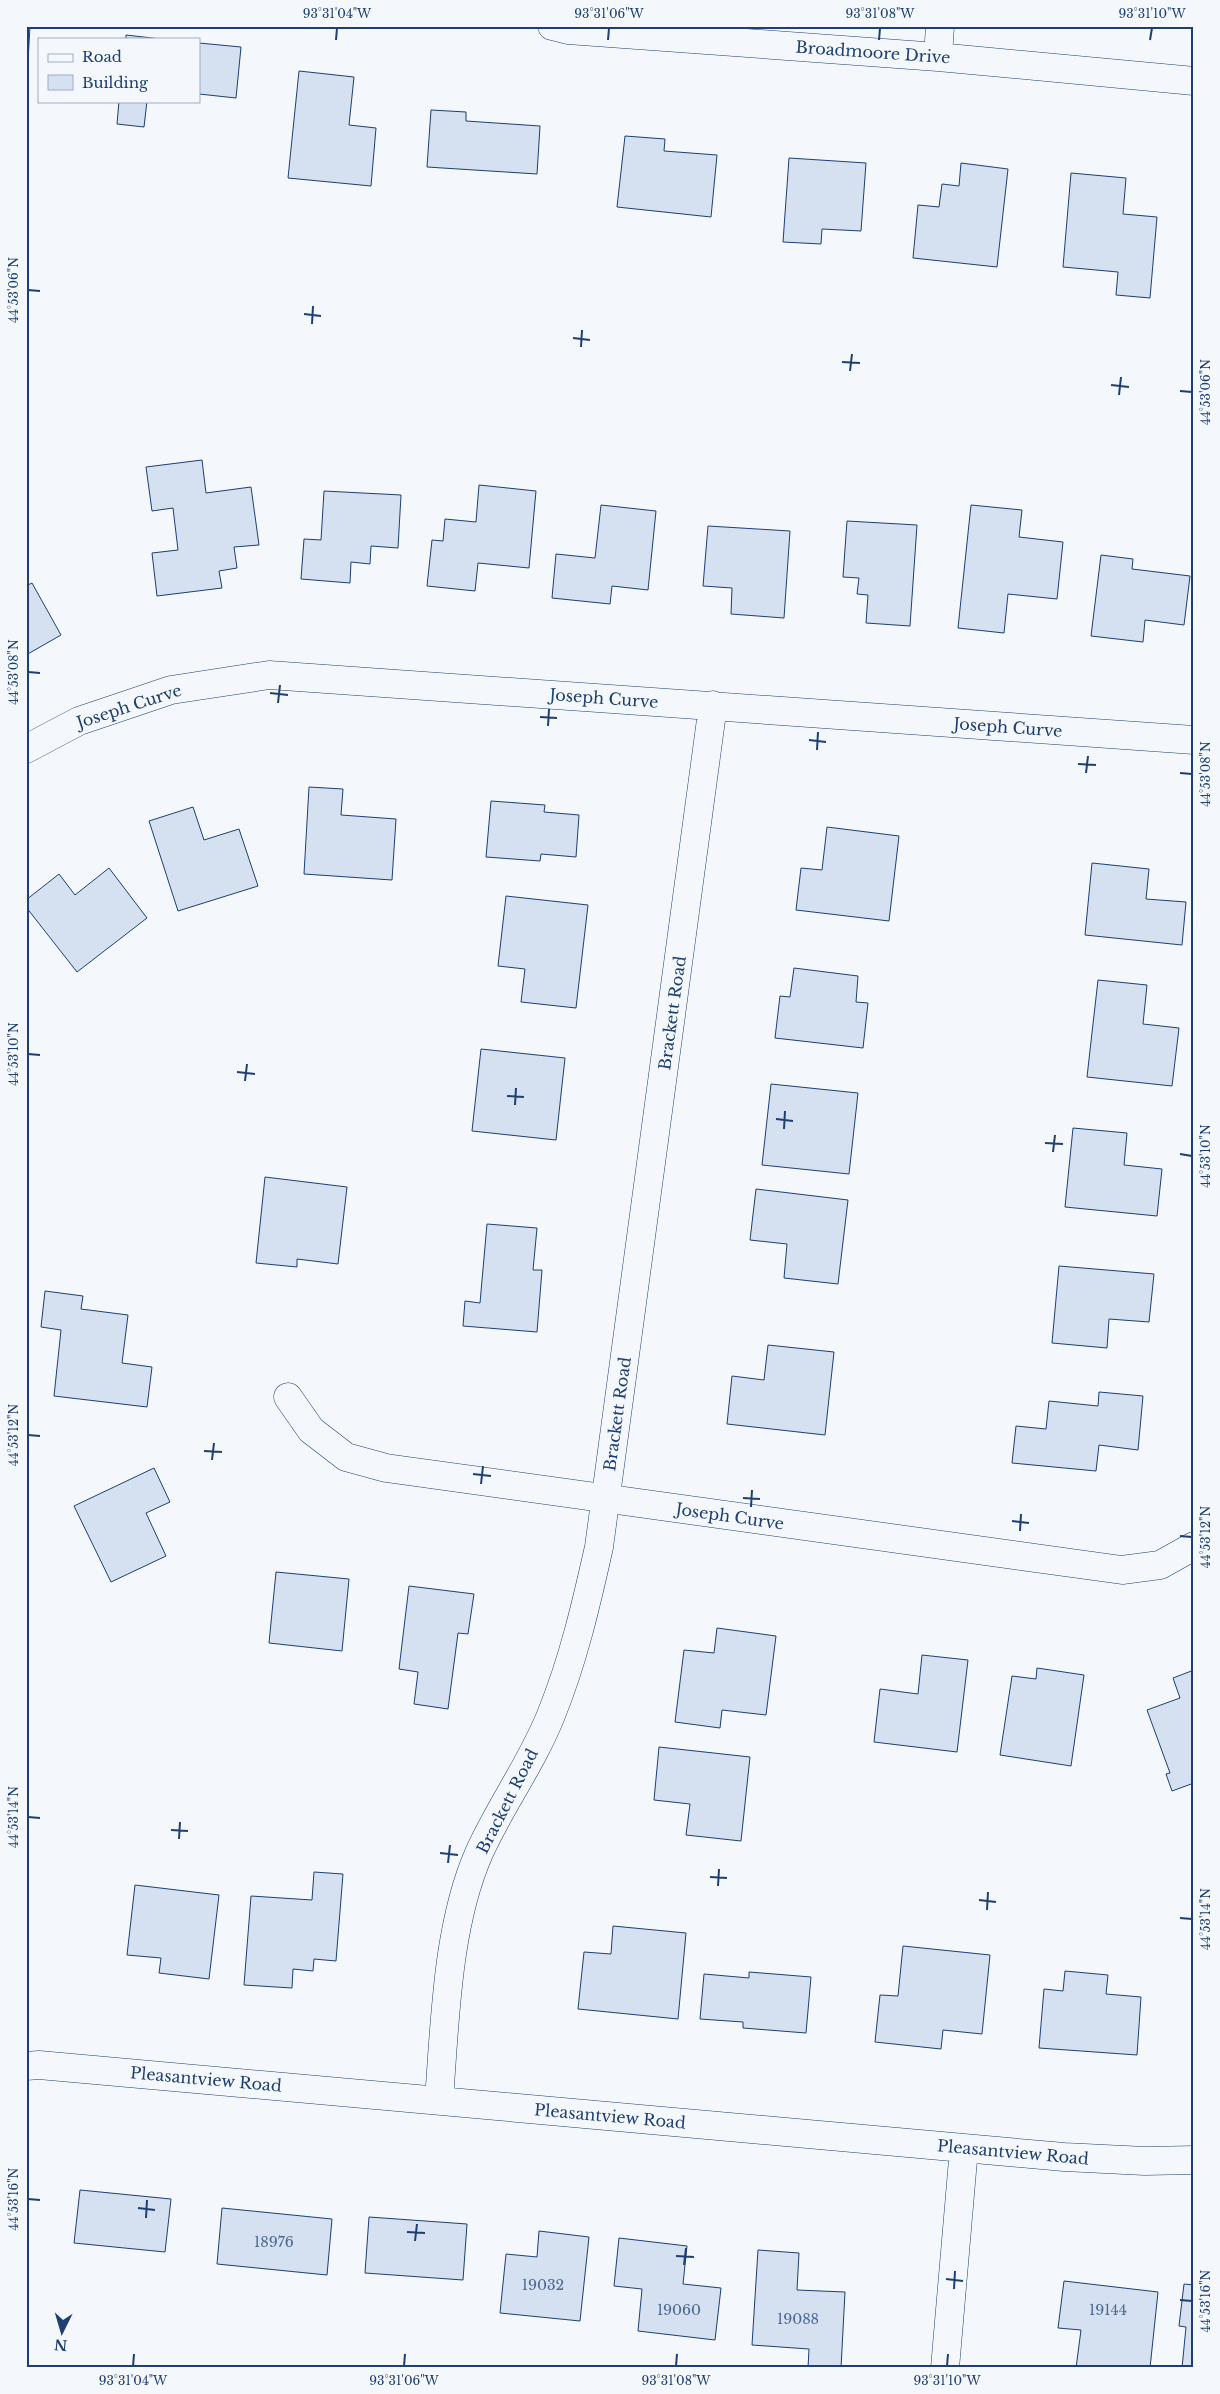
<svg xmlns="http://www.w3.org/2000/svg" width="1220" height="2394" viewBox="0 0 1220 2394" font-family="'Libre Baskerville',serif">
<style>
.building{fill:#d5e0f0;stroke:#1d3f73}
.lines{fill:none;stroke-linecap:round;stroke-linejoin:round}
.minor-casing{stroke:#1d3f73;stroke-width:29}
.minor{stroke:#f4f7fb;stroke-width:28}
.ticks{fill:none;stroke:#1d3f73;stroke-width:2}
.labels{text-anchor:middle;stroke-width:4;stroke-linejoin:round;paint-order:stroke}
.number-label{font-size:14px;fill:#4b6792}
.street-label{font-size:16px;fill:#1d3f73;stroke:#f4f7fb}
.neatline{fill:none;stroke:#1d3f73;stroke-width:2}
.ticks-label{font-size:12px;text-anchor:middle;fill:#1d3f73}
</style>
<rect width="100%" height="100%" fill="#f4f7fb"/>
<path class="building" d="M26,26H30L26,96Z
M126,35L161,39H126Z
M199,43L241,47L236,98L199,94Z
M299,71L354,77L349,125L376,128L371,186L288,178Z
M119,101H147L144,127L117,124Z
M431,110L466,112V121L540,126L537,174L427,167Z
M625,136L665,139L664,151L717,155L711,217L617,207Z
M789,158L866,163L861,231L822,229L821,244L783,242Z
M961,163L1008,169L997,267L913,258L918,205L939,207L942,184L959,186Z
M1071,173L1126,178L1123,214L1157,217L1150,298L1116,295L1118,272L1063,267Z
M202,460L206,493L251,487L259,545L234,547L237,568L219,571L222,588L157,596L152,553L178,550L173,508L152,511L146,467Z
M479,485L536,491L529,568L478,563L475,591L427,586L432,540L443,541L445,519L476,522Z
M324,491L401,495L398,548L371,546L370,564L351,562L350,583L301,579L304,539L321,540Z
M601,505L656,511L648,590L612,586L610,604L552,598L556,554L595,558Z
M971,505L1022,510L1019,537L1063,542L1057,599L1008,594L1004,633L958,628Z
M847,521L917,525L910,626L866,623L868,595L857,594L859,578L843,577Z
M708,526L790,531L784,618L731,614L732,588L703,586Z
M1101,555L1133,559L1132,569L1190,576L1184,625L1145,620L1143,642L1091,636Z
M32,583L61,635L26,655V586Z
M309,787L343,789L341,815L396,819L392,880L304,874Z
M491,801L545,805L544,812L579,815L576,857L541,854L540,861L486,857Z
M193,807L204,840L239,829L258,886L178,911L149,821Z
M827,827L899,836L889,921L796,910L801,868L822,870Z
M1092,863L1149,869L1146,899L1186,902L1182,945L1085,935Z
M109,868L147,918L77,972L26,907V900L59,874L75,895Z
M506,896L588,905L576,1008L521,1002L525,969L498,966Z
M794,968L858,976L856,1002L868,1003L863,1048L775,1038L780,996L790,997Z
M1098,980L1147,985L1143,1024L1179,1028L1172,1086L1087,1077Z
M481,1049L565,1058L556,1140L472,1131Z
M771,1084L858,1093L849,1174L762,1165Z
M1073,1128L1127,1133L1124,1165L1162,1169L1157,1216L1065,1207Z
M265,1177L347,1187L338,1264L297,1259V1267L256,1263Z
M756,1189L848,1200L838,1284L784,1278L787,1244L750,1240Z
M487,1224L537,1228L533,1270H542L537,1332L463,1326L465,1301L480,1303Z
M1059,1266L1154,1274L1149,1322L1109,1319L1107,1348L1052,1343Z
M45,1291L83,1296L81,1309L128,1315L122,1363L152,1367L147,1407L54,1396L61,1330L41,1327Z
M768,1345L834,1352L825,1435L727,1424L732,1376L764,1380Z
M1099,1392L1143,1396L1138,1450L1099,1445L1096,1471L1012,1463L1016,1426L1046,1429L1049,1401L1098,1406Z
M154,1468L170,1502L146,1513L166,1556L111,1582L74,1506Z
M276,1572L349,1579L342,1651L269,1643Z
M409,1586L474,1594L468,1634L458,1633L448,1709L414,1704L418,1672L399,1669Z
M717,1628L776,1636L766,1715L722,1710L720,1728L675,1722L684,1650L714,1653Z
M922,1655L968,1660L957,1752L874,1742L880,1689L918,1694Z
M1037,1668L1084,1675L1071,1766L1000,1755L1012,1676L1036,1679Z
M1194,1670V1783L1172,1791L1166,1774L1170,1773L1147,1710L1180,1698L1173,1678Z
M659,1747L750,1757L741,1841L686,1835L690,1804L654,1800Z
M314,1872L343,1874L336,1961L314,1959L313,1971L293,1969L292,1988L244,1985L251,1896L312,1900Z
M135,1885L219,1895L209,1979L159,1973L161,1958L127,1955Z
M613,1926L686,1933L678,2019L578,2009L584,1952L611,1954Z
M903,1946L990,1955L982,2034L943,2030L941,2049L875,2042L880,1995L898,1996Z
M1065,1971L1108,1975L1106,1994L1141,1997L1137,2055L1039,2048L1044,1989L1063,1991Z
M749,1972L811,1977L806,2033L743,2028V2022L700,2019L704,1974L749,1978Z
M80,2190L171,2199L165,2252L74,2243Z
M222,2208L332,2219L327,2275L217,2264Z
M369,2217L467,2224L463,2280L365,2273Z
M539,2231L589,2237L580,2321L500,2313L506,2254L537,2257Z
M619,2238L687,2246L683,2284L721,2288L715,2340L638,2331L642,2289L614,2286Z
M758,2250L799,2253L797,2290L845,2292L841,2368H808L809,2349L752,2345Z
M1064,2281L1158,2292L1150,2368H1076L1081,2330L1058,2328Z
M1184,2284L1194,2285V2368H1182L1186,2327L1179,2326Z"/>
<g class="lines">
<defs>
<path id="minor" d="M552,26L568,30L938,57L1194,81
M938,57L940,26
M26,749L79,721L171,690L269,675L1194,740
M288,1397L311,1430L346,1457L386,1468L1122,1570L1160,1565L1194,1546
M26,2066L39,2065L1064,2157L1145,2161L1194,2160
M439,2100C445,2021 447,1926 479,1853C500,1806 532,1763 551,1715C573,1661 586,1605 599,1547L713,705
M945,2368L964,2148"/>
</defs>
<use href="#minor" class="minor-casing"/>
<use href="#minor" class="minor"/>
</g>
<path class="ticks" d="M336,40L337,28M608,40L609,28M879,40L880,28M1150,40L1152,28M28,290L40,291M304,314L321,316M312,324L313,306M573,338L590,340M581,347L582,330M842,362L860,363M850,371L852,354M1111,385L1129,387M1180,391L1192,392M1119,395L1121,377M28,672L40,673M270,693L288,695M278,703L280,685M540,717L557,718M548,726L549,709M809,740L826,742M817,750L818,732M1078,764L1096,765M1086,773L1088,756M1180,773L1192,774M28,1054L40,1055M237,1072L255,1074M245,1081L247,1064M507,1096L524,1097M515,1105L516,1088M776,1119L793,1121M784,1129L785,1111M1045,1143L1063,1144M1053,1152L1055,1135M1180,1154L1192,1156M28,1435L40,1436M204,1451L222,1452M212,1460L214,1443M473,1474L491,1476M481,1484L483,1466M743,1498L760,1499M751,1507L752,1490M1012,1521L1029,1523M1020,1531L1021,1514M1180,1536L1192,1537M28,1817L40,1818M171,1830L188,1831M179,1839L180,1822M440,1853L458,1855M448,1863L450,1845M710,1877L727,1878M718,1886L719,1869M979,1900L996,1902M987,1910L988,1892M1180,1918L1192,1919M28,2199L40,2200M138,2208L155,2210M146,2218L147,2200M407,2232L425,2233M415,2241L417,2224M676,2256L694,2257M684,2265L686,2248M946,2279L963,2281M954,2289L955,2271M1180,2300L1192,2301M133,2366L134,2354M404,2366L405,2354M676,2366L677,2354M947,2366L948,2354"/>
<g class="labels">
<g class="number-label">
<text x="274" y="2247">18976</text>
<text x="543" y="2290">19032</text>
<text x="679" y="2315">19060</text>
<text x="1108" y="2315">19144</text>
<text x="798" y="2324">19088</text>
</g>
<g class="street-label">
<text transform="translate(873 52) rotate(4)" y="6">Broadmoore Drive</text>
<text transform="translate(604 698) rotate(4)" y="6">Joseph Curve</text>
<text transform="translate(129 706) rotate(-18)" y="6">Joseph Curve</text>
<text transform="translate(1008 727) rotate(4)" y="6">Joseph Curve</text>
<text transform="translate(672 1013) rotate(-82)" y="6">Brackett Road</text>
<text transform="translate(617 1414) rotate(-82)" y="6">Brackett Road</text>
<text transform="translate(730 1516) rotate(8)" y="6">Joseph Curve</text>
<text transform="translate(507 1801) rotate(-63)" y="6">Brackett Road</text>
<text transform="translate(206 2079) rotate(5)" y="6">Pleasantview Road</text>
<text transform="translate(610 2116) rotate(5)" y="6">Pleasantview Road</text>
<text transform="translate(1013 2152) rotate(5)" y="6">Pleasantview Road</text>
</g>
</g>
<rect width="1220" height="2394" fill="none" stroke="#f4f7fb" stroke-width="55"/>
<rect x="38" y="38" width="162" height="65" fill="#f4f7fb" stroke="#9eadc5"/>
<rect x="48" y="54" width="25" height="8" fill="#f4f7fb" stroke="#9eadc5"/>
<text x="82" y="62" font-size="15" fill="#1d3f73">Road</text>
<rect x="48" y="75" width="25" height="15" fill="#d5e0f0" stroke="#9eadc5"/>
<text x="82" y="88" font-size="15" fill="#1d3f73">Building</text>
<g transform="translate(62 2332) rotate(185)" stroke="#f4f7fb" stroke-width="4" paint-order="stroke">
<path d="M0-4L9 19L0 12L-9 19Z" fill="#1d3f73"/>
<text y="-8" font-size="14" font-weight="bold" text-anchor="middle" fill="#1d3f73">N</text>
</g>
<rect x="28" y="28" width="1164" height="2338" class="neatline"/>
<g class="ticks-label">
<text x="337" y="18">93°31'04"W</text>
<text x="609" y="18">93°31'06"W</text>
<text x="880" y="18">93°31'08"W</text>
<text x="1152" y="18">93°31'10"W</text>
<text transform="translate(14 290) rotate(-90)" y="4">44°53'06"N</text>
<text transform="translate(1206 392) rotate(-90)" y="4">44°53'06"N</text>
<text transform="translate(14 672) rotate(-90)" y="4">44°53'08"N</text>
<text transform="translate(1206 774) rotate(-90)" y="4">44°53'08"N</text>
<text transform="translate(14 1054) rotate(-90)" y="4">44°53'10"N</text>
<text transform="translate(1206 1156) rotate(-90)" y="4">44°53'10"N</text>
<text transform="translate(14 1435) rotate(-90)" y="4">44°53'12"N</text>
<text transform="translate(1206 1537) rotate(-90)" y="4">44°53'12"N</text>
<text transform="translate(14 1817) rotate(-90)" y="4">44°53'14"N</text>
<text transform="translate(1206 1919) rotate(-90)" y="4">44°53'14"N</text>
<text transform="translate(14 2199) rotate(-90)" y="4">44°53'16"N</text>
<text transform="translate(1206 2301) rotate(-90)" y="4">44°53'16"N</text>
<text x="133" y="2385">93°31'04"W</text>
<text x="404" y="2385">93°31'06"W</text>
<text x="676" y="2385">93°31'08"W</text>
<text x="947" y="2385">93°31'10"W</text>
</g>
</svg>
